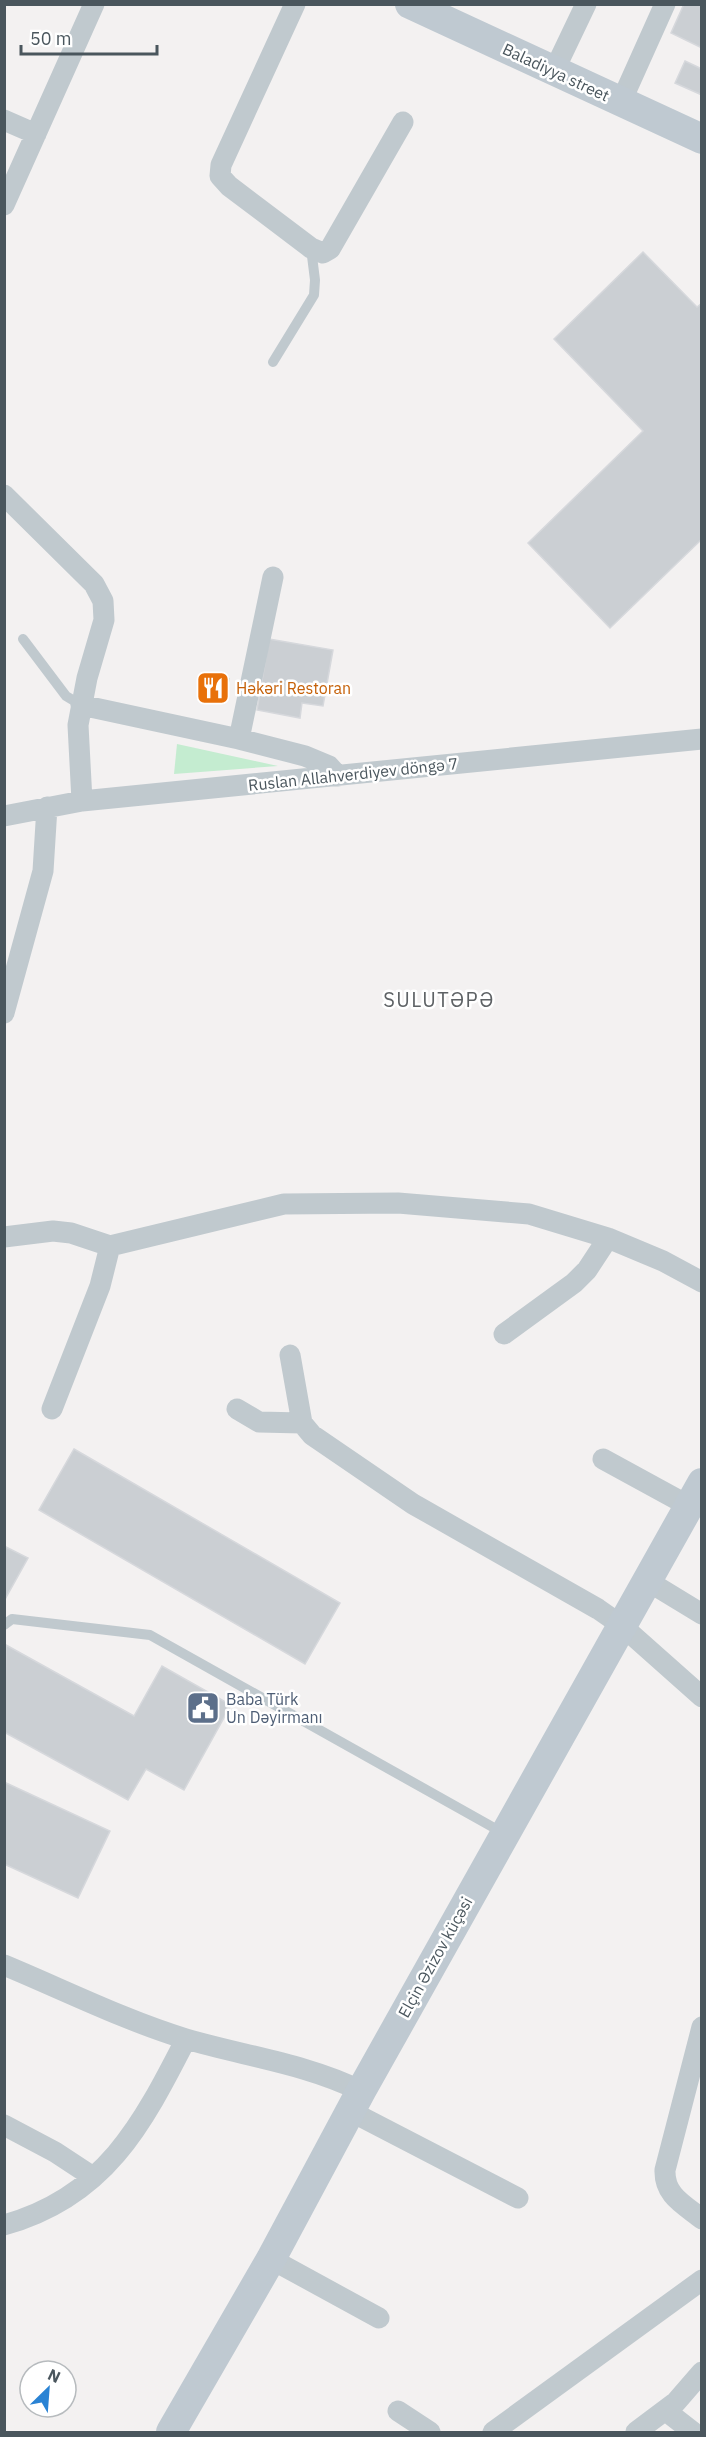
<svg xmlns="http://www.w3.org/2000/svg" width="706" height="2437" viewBox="0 0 706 2437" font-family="'IBM Plex Sans',sans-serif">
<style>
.green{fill:#c4ecd0}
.building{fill:#cbcfd3;stroke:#d6d8dc;stroke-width:1.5}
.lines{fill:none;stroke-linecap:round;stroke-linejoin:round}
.path{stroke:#7fc79d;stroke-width:3;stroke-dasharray:4.5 3;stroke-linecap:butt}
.lane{stroke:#c0c9ce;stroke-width:10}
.street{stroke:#c0c9ce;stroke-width:21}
.secondary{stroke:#bfc9d1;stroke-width:30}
.labels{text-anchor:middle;stroke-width:5;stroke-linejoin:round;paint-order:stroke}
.street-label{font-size:16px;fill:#4a565d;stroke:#fff}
.food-label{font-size:16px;fill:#c56008;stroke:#fff;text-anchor:start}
.service-label{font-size:16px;fill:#4e5e75;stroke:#fff;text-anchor:start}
.quarter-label{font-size:20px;letter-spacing:1.5px;fill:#5e6265;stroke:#fff}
</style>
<rect width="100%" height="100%" fill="#f3f1f1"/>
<path class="green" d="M177,744L278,766L174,774Z"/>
<path class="building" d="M684,4H702V48L671,33Z
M685,61L702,69V95L675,83Z
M643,252L697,307L702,303V539L610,628L528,543L643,431L554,339Z
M269,639L333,650L323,706L302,703L300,718L257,710Z
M74,1449L340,1603L305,1664L39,1510Z
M4,1546L28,1558L4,1601Z
M6,1645L134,1716L162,1666L231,1705L184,1790L146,1769L128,1800L4,1732Z
M4,1782L110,1831L78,1898L4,1864Z"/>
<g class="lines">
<path class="path" d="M226,697L228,678"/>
<path class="lane" d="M273,362L314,295L315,280L311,248
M23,639L66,696L81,705
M4,1625L12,1619L150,1635L505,1834"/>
<path class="street" d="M295,4L221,165L220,176L229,186L311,248L323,253L330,249L403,122
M554,71L586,4
M621,102L665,4
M4,120L36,134
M4,205L94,4
M4,495L94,584L103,601L104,620L87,678L78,725L82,801
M81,705L239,739L305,756L329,766L338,776
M239,739L273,577
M4,816L82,801L702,739
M4,1013L43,871L47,807
M4,1237L53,1231L71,1233L110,1246L284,1204L398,1203L529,1214L608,1238L663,1261L702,1282
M504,1334L574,1283L587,1270L608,1238
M290,1355L302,1423L312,1435L413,1504L598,1609L621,1625L702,1697
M52,1409L100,1286L110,1246
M237,1409L259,1422L302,1423
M603,1459L689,1506
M646,1580L702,1614
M4,1965C64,1990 124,2020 186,2039C244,2056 307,2064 361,2091
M702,2027L665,2170C664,2195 683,2204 702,2219
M350,2111L518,2198
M4,2125L55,2152L93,2177
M4,2225C105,2197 142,2125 186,2039
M271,2259L379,2318
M398,2411L430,2432
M666,2411L693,2432
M493,2432L702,2280
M636,2432L676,2402L702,2372"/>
<path class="secondary" d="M410,4L702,139
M171,2432L271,2259L361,2091L702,1483"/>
</g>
<defs>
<symbol id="restaurant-square" viewBox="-11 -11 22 22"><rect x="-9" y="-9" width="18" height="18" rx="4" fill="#e8710a" stroke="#fff"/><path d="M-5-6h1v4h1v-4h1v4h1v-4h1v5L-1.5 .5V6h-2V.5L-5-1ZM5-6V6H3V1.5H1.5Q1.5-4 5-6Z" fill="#fff"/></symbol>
<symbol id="civic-square" viewBox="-11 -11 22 22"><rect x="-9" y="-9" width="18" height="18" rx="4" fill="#5c6f8a" stroke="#fff"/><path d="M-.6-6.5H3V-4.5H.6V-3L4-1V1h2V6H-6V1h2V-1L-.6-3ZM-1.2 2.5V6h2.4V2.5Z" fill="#fff"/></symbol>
</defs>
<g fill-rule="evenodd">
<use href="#restaurant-square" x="194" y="669" width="38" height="38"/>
<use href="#civic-square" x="184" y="1689" width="38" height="38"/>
</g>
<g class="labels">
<g class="street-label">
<text transform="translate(556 72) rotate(25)" y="6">Baladiyya street</text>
<text transform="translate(353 774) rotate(-6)" y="6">Ruslan Allahverdiyev döngə 7</text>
<text transform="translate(435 1957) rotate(-61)" y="6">Elçin Əzizov küçəsi</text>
</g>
<g class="food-label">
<text x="236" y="694">Həkəri Restoran</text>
</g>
<g class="service-label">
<text x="226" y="1705">Baba Türk<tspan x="226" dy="18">Un Dəyirmanı</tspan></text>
</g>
<g class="quarter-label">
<text x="439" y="1007">SULUTƏPƏ</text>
</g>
</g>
<rect width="706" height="2437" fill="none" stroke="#4a565d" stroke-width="12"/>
<g transform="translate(48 2389) rotate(25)"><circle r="28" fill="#ffffff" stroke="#b7bbbe" stroke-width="1.5"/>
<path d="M0-4.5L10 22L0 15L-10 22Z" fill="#2a83d4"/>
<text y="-9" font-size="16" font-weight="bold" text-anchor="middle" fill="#4a565d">N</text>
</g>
<path d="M21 45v9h136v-9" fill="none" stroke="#4a565d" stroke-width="3"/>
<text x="30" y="45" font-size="18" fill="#4a565d" stroke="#ffffff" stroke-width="4.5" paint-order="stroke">50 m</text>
</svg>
